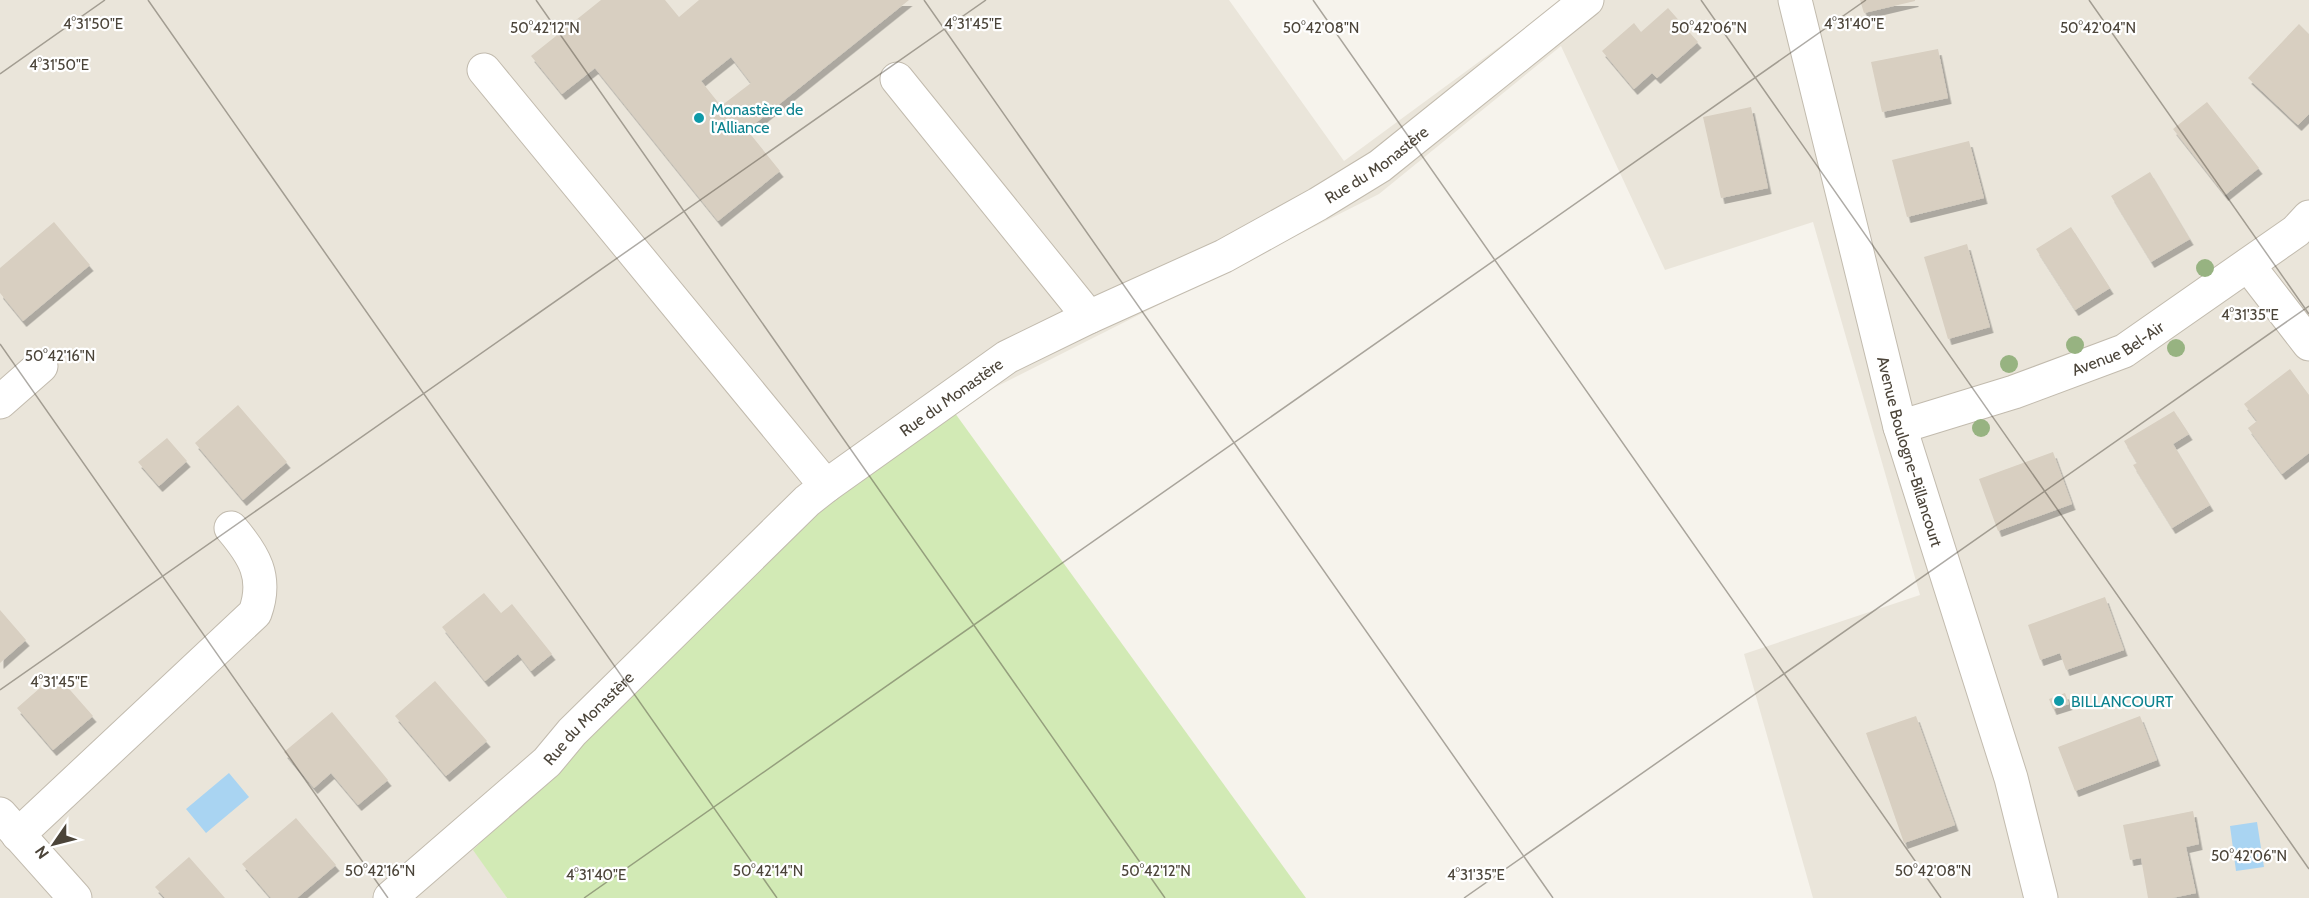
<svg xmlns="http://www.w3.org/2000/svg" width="2309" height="898" viewBox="0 0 2309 898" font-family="Cabin,sans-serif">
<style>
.residential{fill:#eae5da}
.green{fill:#d2eab5}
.water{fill:#a9d4f2}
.building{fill:#d8cfc1;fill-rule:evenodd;filter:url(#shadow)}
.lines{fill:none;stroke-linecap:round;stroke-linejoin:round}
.minor-casing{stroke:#c2bbae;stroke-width:35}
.minor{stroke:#fff;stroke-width:33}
.tree{fill:#97b381}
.ticks{fill:none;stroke:#4b4439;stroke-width:1.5;stroke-opacity:0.45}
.culture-dot{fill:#0f9aa8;stroke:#fff;stroke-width:2}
.labels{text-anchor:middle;stroke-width:4.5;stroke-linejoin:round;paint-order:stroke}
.culture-label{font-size:16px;fill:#0d838f;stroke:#fff;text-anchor:start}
.street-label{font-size:16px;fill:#4b4439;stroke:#fff}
.ticks-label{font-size:15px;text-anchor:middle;fill:#4b4439;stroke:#fff;stroke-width:4.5;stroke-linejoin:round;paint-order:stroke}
</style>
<defs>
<filter id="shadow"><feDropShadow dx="3.5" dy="6" stdDeviation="0" flood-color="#0004"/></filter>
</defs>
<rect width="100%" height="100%" fill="#f6f3ec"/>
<path class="residential" d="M0,0H1229L1344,161L1548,11L1560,0H2309V898H1813L1744,654L1920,595L1813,222L1665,270L1561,46L1379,194L952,409L474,850L507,898H0Z"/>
<path class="green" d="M952,409L1306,898H507L473,850L827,500Z"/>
<path class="water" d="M229,773L249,797L206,833L186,809Z
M2257,822L2264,867L2236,871L2230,826Z"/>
<path class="building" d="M601,0H665L679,17L699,0H909L747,130L780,171L718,221L595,68L562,94L531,56ZM731,57L751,83L721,106L701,81Z
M1860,0H1915V1L1864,13Z
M1668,8L1698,42L1657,78L1652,73L1634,89L1602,51L1634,23L1641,32Z
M2299,24L2309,34V114L2298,125L2248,78Z
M1938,49L1948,98L1882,112L1871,62Z
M2207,102L2259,168L2225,195L2173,129Z
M1751,107L1768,188L1721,198L1703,117Z
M1969,141L1984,198L1907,217L1892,160Z
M2150,172L2190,239L2151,262L2111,196Z
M54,222L90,265L23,321L0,293V268Z
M2071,227L2110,288L2075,310L2036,249Z
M1967,244L1990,327L1948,339L1924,257Z
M2290,369L2309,395V453L2282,474L2248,428L2257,421L2244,404Z
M238,405L287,462L243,500L195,443Z
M2174,411L2189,434L2173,444L2210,505L2172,528L2133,465L2137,463L2124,441Z
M167,438L187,461L159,486L138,462Z
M2053,452L2072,504L1998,531L1979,479Z
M484,593L501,613L512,604L552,654L531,671L518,654L485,681L442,627Z
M2105,597L2124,650L2066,670L2060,653L2040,660L2028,625Z
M0,610L26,640L0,663Z
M56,674L93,716L53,750L17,708Z
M435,681L487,741L446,776L395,716Z
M2065,693L2069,704L2053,709L2049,699Z
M332,712L388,780L358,805L331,773L314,788L284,752Z
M1916,716L1955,825L1904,843L1866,733Z
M2140,716L2157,760L2075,791L2058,747Z
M2193,811L2199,844L2186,847L2196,893L2172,898H2148L2141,858L2130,860L2123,825Z
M296,818L336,865L297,898H271L242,864Z
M189,857L225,898H165L155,887Z"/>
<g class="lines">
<defs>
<g id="minor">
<path id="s1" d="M1795,0L1900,427L2011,778L2041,898"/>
<path d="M484,70L826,486"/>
<path d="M897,79L1089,317"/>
<path d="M2248,265L2309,344"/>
<path d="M0,402L41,366"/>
<path id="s2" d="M1900,427L2014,392L2124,351L2296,231L2309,217"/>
<path d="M0,814L75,898"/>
<path d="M18,835L255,613C268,577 254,555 231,528"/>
<path id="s3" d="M390,898L547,762L572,732L807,501L826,486L1007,357L1089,317L1224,256L1318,204L1380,166L1587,0"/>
</g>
</defs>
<use href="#minor" class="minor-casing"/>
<use href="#minor" class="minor"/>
</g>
<g class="tree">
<circle cx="2205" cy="268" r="9"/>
<circle cx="2075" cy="345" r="9"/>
<circle cx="2176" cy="348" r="9"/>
<circle cx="2009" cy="364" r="9"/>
<circle cx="1981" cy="428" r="9"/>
</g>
<path class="ticks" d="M148,0L777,898M536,0L1165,898M924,0L1553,898M1313,0L1941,898M1701,0L2309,869M2089,0L2309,314M0,74L105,0M0,344L388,898M0,690L986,0M584,898L1866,0M1464,898L2309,306"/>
<g class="culture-dot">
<circle cx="699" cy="118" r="6"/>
<circle cx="2059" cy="701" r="6"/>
</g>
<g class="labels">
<g class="culture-label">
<text x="711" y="115">Monastère de<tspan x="711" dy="18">l'Alliance</tspan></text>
<text x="2071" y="707">BILLANCOURT</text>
</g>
<g class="street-label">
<text dy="6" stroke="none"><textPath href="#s3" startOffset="1240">Rue du Monastère</textPath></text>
<text dy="6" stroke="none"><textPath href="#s2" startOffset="232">Avenue Bel-Air</textPath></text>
<text dy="6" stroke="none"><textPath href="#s3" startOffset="754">Rue du Monastère</textPath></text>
<text dy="6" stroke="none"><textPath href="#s1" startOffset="466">Avenue Boulogne-Billancourt</textPath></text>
<text dy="6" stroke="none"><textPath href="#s3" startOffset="268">Rue du Monastère</textPath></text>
</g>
</g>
<g class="ticks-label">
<text x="93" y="29">4°31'50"E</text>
<text x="973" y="29">4°31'45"E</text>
<text x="1854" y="29">4°31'40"E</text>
<text x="2098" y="33">50°42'04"N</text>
<text x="545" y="33">50°42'12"N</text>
<text x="1321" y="33">50°42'08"N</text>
<text x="1709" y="33">50°42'06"N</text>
<text x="59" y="70">4°31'50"E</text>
<text x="2250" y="320">4°31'35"E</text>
<text x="60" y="361">50°42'16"N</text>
<text x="59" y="687">4°31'45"E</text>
<text x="2249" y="861">50°42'06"N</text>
<text x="380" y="876">50°42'16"N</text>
<text x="768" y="876">50°42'14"N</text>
<text x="1156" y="876">50°42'12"N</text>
<text x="1933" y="876">50°42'08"N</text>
<text x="596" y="880">4°31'40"E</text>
<text x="1476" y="880">4°31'35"E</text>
</g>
<g transform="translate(54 844) rotate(235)" stroke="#ffffff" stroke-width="4.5" paint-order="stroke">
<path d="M0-4.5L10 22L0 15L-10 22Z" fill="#4b4439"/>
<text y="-9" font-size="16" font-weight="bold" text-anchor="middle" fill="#4b4439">N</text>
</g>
</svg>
